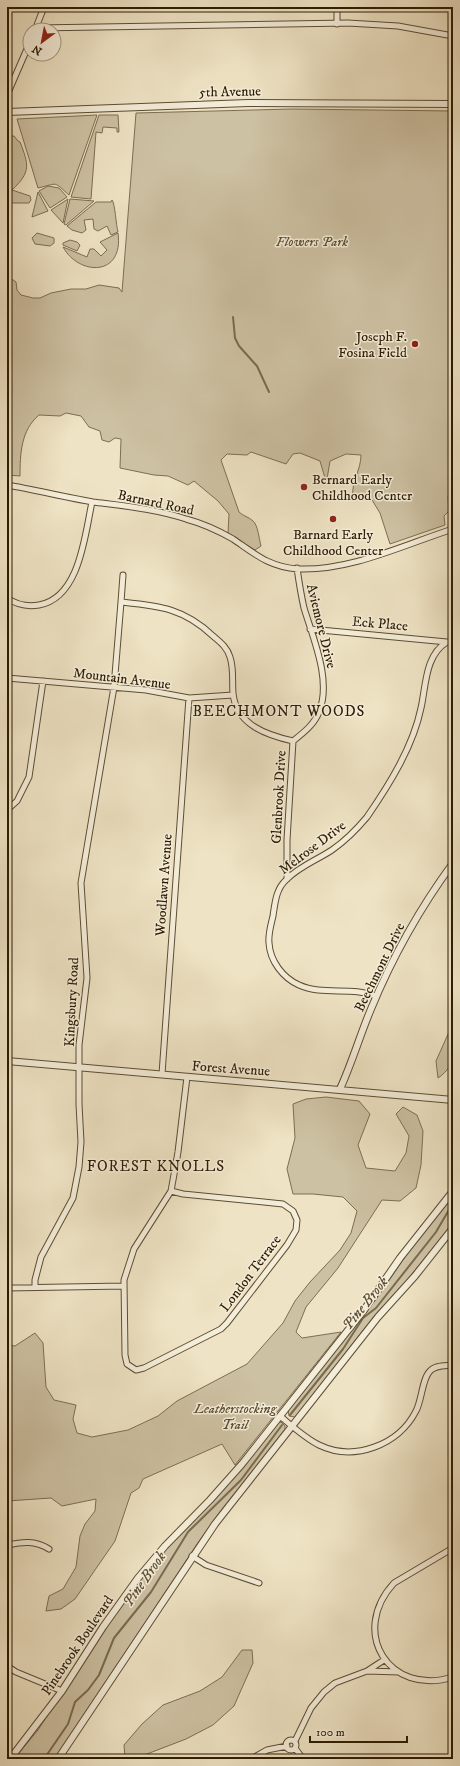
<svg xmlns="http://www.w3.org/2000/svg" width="460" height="1766" viewBox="0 0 460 1766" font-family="'IM FELL DW Pica',serif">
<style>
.green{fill:#cdc1a3;stroke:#7c6e53}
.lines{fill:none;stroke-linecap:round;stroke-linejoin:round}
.stream{stroke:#796a4f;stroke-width:2}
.minor-casing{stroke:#5c4d33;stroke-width:7}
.tertiary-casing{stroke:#5c4d33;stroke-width:8}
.minor{stroke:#f4edd9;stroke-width:5}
.tertiary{stroke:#f4edd9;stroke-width:6}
.poi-dot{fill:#8f2418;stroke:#f4edd9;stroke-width:1.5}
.labels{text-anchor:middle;stroke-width:3;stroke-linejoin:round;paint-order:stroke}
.street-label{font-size:14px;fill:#2c1b03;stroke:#f4edd9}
.park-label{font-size:14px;font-style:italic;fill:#5c4d33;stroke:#f4edd9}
.poi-label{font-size:14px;fill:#2c1b03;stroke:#f4edd9;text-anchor:end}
.neighbourhood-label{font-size:15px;letter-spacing:1px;fill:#2c1b03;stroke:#f4edd9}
.water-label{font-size:15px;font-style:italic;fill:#5f5036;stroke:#f4edd9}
</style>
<rect width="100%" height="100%" fill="#eee3c4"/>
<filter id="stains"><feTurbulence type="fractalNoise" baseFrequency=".005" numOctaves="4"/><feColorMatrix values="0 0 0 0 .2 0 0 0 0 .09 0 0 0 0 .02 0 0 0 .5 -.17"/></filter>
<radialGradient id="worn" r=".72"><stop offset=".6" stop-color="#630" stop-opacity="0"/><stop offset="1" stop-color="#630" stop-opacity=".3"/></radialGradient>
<path class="green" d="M292,109L453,111V489L448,497L449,511L444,516L445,525L390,544L380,513L369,495L361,499L353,496C351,482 361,470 361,455L346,454L330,461L327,479L325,478L320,461L300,453L293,454L286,464L251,452L247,455L227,454L221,460L239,512C243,516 249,517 253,521C258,525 259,539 261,546L255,550L228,533L229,514L218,501L194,481L188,485L168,476L154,475L120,468L121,439L115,438L109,442L102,440L100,431L89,427L81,416L66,413L60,416L39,415C21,430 20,454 20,476L7,475V276L16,282L17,290L21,295L33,298H40L51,293L71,289H86L99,285L119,288L122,292L136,113Z
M97,115L69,195C53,181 59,183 38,188L17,119Z
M99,115H118L119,132H117V128L103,127L102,133L96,132L91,199L71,197Z
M7,120H9L8,136H14L18,141L20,142C29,165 31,172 12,190L30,196L31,200L29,203H11L7,201Z
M48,186L59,188L67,197L50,208L39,191Z
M38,192L48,211L32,217Z
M68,199L63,223L51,210Z
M70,199L94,201L66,225L64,224Z
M112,200C115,203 116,225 118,232L111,235L107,226L98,231L94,229L93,219L84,220L86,230L82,233L72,230L67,226L96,202H111Z
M37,233L54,238V243L50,246L35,244L32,238Z
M118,233C124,277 79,276 63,247L87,257L90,249H94L101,256L107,250L100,242Z
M70,240L77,242L80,245L77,251L63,245V243Z
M453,1023C453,1046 459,1064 438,1078L436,1061Z
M326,1097L359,1101L370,1114L358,1145L366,1168L395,1171L406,1153L409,1136L396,1114L403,1107L417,1115L423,1131L421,1165L416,1188L400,1201L382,1200L338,1268L306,1307L296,1332L302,1338L341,1332L235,1465L222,1444L143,1479L139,1488L131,1493L115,1541L75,1599L61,1609L46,1611L49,1596L63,1589L76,1567L80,1536L85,1524L95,1511L96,1499L62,1506L51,1498L7,1501V1345L15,1346L35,1333L43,1343L46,1387L54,1400L76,1405L73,1419L77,1433L92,1437L128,1430L158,1416L177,1401L247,1364L283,1323L295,1301L310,1282L340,1250L351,1233L357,1211L343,1197L313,1194H293L287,1169L295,1138L293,1104L306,1099Z
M453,1196V1223L407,1280L375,1315L295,1417L289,1416L288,1409L377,1298L416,1241Z
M281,1422L285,1426V1429L222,1509L197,1544L55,1759H14L38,1730L92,1647L154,1560L277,1423Z
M242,1650H252L253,1663L234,1706L213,1725L186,1739L134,1759L125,1758L124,1745L142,1724L163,1705L200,1691L222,1677Z"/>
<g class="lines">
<path class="stream" d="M233,317L235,338L239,346L257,366L269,392
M290,1415L343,1349L363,1318L376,1308L436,1232L453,1203
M44,1759L68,1724L75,1702L88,1690L99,1675L114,1638L151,1592L188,1532L241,1480L282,1425"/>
<defs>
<path id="minor" d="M337,7V24
M36,28L348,23L398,26L453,36
M35,30L44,7
M7,95L30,42
M7,485C36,490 64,497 93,502C124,506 156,509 186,519C201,523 219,531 233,539C255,554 269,567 298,569C351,571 403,545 453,529
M7,598C17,605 27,607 39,605C80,598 85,534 92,502
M121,602L123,575
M310,629L447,642
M7,678L146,690L189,698L233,695
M7,810L17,801L29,777L43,681
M287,879V840L293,741
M376,996C351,986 323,996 299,985C283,978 270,961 269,943C268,934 271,925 273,916C275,903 276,889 286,880C298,867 317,860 332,850C345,841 357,829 367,817C389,785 413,747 421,708C426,686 425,655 447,642H453
M162,1074L189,698
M171,1191L183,1194L283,1204L293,1211L297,1220L296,1230L287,1245L227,1323L221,1329L144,1368L136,1370L127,1364L125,1355L124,1280L134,1249L171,1191L178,1152L187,1077
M35,1287V1280L41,1257L73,1198L79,1167L81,1142L79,1104V1045L87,978L81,883L114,687L121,602C159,606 184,608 213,636C220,642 227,647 230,657C234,669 232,681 233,693C236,725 267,735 293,741C303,733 314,725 319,712C332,681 313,638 304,608C301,595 299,582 297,568
M7,1288L124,1286
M280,1416C292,1426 305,1438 319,1445C354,1462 399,1445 416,1411C422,1400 422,1379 430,1371C435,1365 445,1366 453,1365
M7,1545C22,1542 35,1540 49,1549
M453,1548L394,1583C349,1632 389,1697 453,1677
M192,1556L206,1565L259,1583
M7,1666L16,1672L62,1691
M367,1671L399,1672
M286 1745a5 5 0 1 1 10 0a5 5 0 1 1-10 0Z
M295,1741L311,1708L324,1692L335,1683L367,1671L384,1660
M295,1748L303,1759
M251,1759L267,1750L287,1746"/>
<path id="tertiary" d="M7,112L248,103L453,104
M7,1061L453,1100
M340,1089C352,1063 360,1035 371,1009C392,958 420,908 453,863
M10,1759L62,1691L103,1627L138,1578L165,1546L210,1500L242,1464L364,1310L400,1258L453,1191
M58,1759L215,1524L378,1317L415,1276L453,1228"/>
</defs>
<use href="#minor" class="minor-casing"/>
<use href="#tertiary" class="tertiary-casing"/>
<use href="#minor" class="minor"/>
<use href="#tertiary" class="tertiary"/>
</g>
<g class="poi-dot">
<circle cx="415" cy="344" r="4"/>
<circle cx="304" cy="487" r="4"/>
<circle cx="333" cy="519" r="4"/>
</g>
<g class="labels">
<g class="street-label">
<text transform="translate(230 91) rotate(-1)" y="5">5th Avenue</text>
<text transform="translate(156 502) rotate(12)" y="5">Barnard Road</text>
<text transform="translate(380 623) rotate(5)" y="5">Eck Place</text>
<text transform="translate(322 626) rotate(76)" y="5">Aviemore Drive</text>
<text transform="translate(122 678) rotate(7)" y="5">Mountain Avenue</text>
<text transform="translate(278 797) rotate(-87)" y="5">Glenbrook Drive</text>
<text transform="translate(312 847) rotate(-37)" y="5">Melrose Drive</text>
<text transform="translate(163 885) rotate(-86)" y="5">Woodlawn Avenue</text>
<text transform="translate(379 967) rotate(-64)" y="5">Beechmont Drive</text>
<text transform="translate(71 1002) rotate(-87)" y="5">Kingsbury Road</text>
<text transform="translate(231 1068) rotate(4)" y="5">Forest Avenue</text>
<text transform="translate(250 1273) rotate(-53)" y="5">London Terrace</text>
<text transform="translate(77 1645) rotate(-56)" y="5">Pinebrook Boulevard</text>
</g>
<g class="park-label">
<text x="312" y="246">Flowers Park</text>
<text x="235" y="1413">Leatherstocking<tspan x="235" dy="16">Trail</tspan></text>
</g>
<g class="poi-label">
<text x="407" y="341">Joseph F.<tspan x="407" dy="16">Fosina Field</tspan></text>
<text x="312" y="484" text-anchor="start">Bernard Early<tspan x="312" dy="16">Childhood Center</tspan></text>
<text x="333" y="539" text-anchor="middle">Barnard Early<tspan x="333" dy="16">Childhood Center</tspan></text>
</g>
<g class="neighbourhood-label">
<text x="279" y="716">BEECHMONT WOODS</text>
<text x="156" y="1171">FOREST KNOLLS</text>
</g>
<g class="water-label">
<text transform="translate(365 1303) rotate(-51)" y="5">Pine Brook</text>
<text transform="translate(144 1579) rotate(-55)" y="5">Pine Brook</text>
</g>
</g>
<rect width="460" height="1766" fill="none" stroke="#eee3c4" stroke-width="24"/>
<rect x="8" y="8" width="444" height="1750" fill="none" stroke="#2c1b03" stroke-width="2"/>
<rect x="12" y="12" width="436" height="1742" fill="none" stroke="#2c1b03"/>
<g transform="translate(42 42) rotate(212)"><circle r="19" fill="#f4edd9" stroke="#a49983"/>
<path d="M0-3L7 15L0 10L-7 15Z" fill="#8f2418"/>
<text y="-6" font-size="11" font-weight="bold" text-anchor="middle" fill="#2c1b03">N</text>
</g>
<path d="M310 1736v6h97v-6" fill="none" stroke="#2c1b03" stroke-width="2"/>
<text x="316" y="1736" font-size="12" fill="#2c1b03" stroke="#f4edd9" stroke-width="3" paint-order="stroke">100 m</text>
<rect width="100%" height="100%" filter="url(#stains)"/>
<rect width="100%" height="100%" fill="url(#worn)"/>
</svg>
